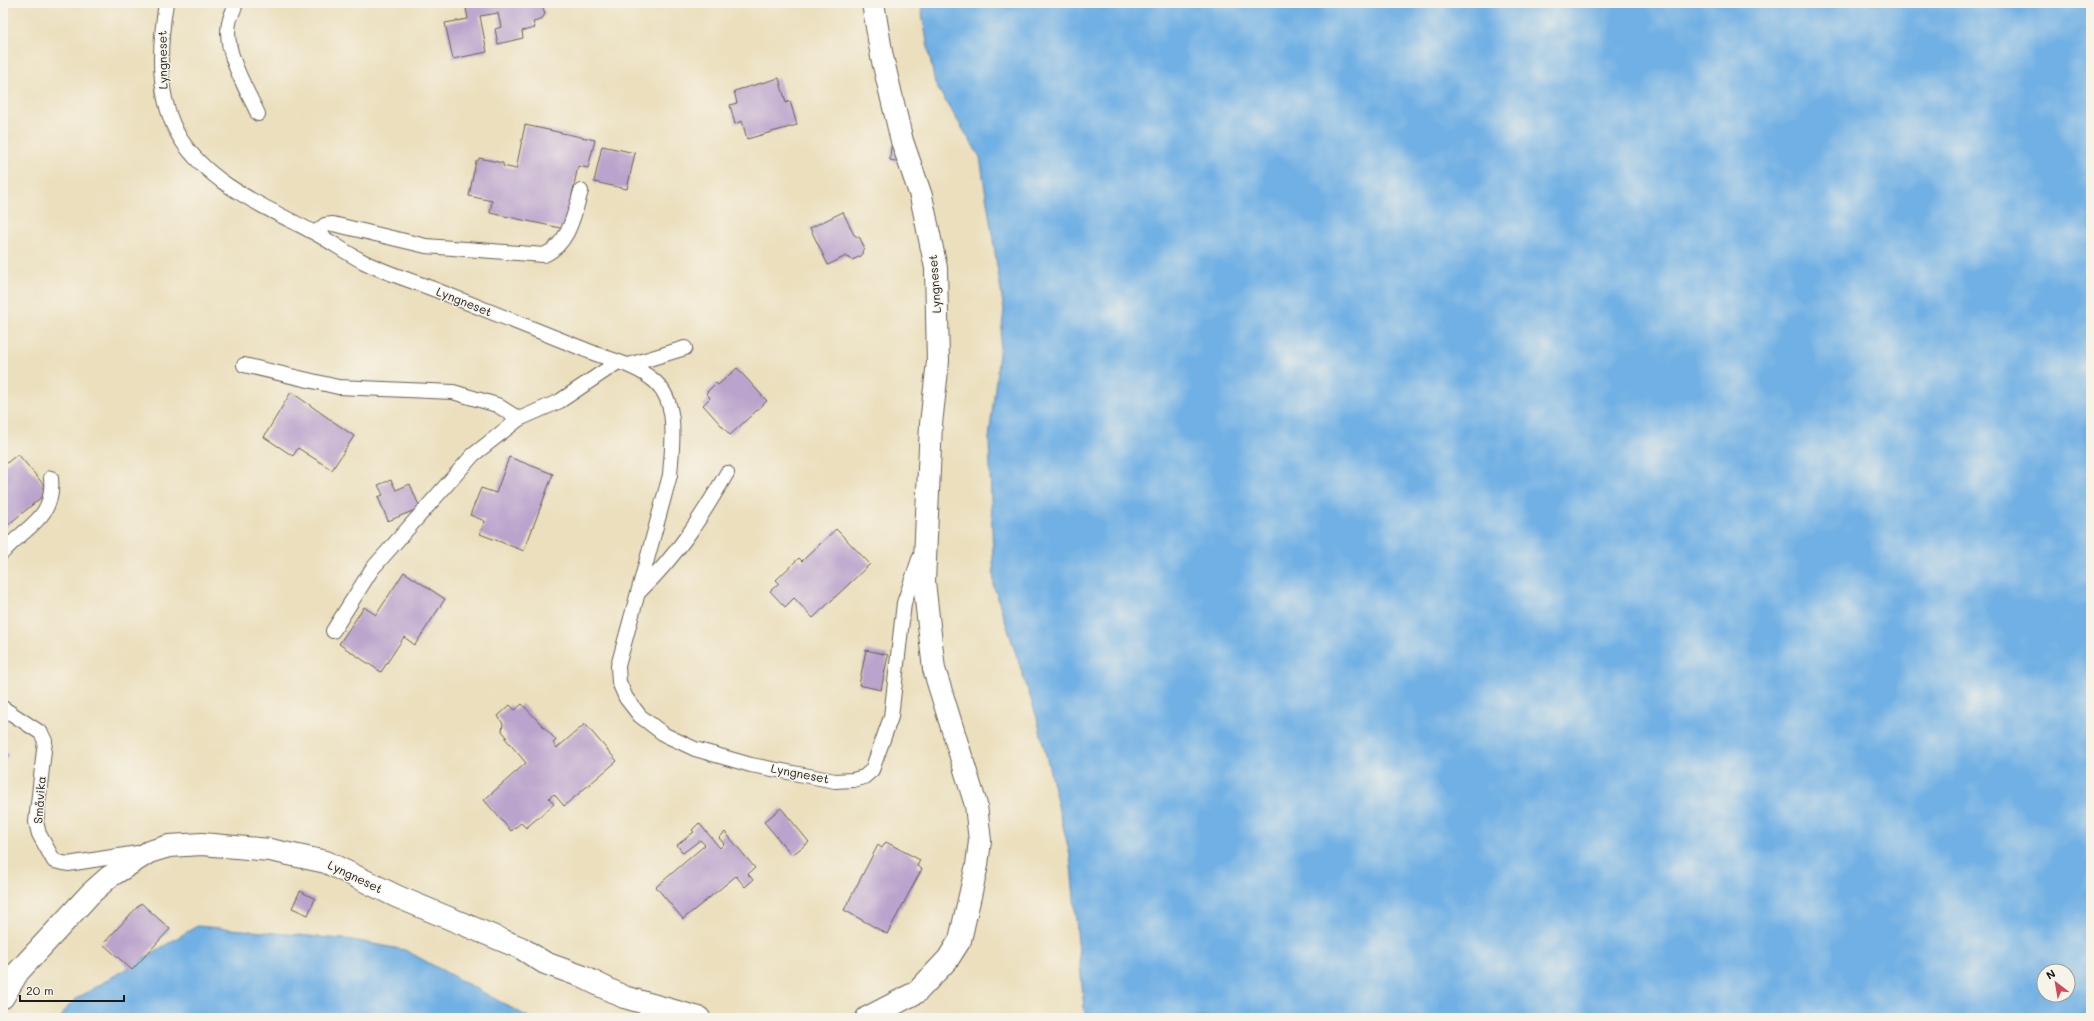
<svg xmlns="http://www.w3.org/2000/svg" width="2094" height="1021" viewBox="0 0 2094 1021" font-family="Mali,sans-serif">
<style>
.water{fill:#71b0e4;stroke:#466680;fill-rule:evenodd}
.building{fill:#baa3cc}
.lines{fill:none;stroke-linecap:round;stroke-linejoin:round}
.lane-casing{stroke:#646054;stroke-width:16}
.street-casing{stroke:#646054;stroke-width:24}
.lane{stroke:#fff;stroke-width:14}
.street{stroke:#fff;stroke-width:22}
.labels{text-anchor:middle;stroke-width:3;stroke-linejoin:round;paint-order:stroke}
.street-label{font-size:12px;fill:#1c1c1c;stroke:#f7f3e8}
</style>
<rect width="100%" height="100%" fill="#f7f3e8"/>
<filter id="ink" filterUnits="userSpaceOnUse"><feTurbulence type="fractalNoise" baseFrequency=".025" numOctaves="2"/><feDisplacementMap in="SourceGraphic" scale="8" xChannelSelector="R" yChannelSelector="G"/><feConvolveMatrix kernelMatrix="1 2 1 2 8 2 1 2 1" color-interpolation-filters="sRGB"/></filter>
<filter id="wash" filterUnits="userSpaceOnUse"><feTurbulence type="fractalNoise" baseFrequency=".012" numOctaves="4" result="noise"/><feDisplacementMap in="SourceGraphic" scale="16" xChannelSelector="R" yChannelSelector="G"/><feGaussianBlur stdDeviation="0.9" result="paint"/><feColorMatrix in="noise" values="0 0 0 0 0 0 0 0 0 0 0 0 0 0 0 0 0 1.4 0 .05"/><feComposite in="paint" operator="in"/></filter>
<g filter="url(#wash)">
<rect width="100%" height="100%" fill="#ebdfbd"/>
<path class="water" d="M921,3H2091V1018H1085L1070,855L1037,718L994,587L989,439L1004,310L980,157L935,84L923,20ZM2044,971H2068V995H2044Z
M197,926L353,940L405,950L530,1018H61L65,1010L76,999Z"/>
<g id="blocks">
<path class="building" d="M465,3H537L543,8L545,14L541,20L533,22L535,28L522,31L523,38L498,44L495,29L501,27L498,13L480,16L487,52L453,59L445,23L468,19Z
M779,78L786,103L790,101L797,125L747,139L742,121L735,124L730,105L737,103L734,91Z
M525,125L595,140L588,168L578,166L565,229L490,213L492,201L469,196L476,161H478L479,158L503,163V166L516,169Z
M602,146L635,153L627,189L594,182Z
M891,146L902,147L905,163L890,160Z
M843,212L854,235L860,238L864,247L861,256L852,260L846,256L828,265L810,228Z
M737,368L767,401L730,435L703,405L710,398L706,393L716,383L718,385Z
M291,392L354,436L332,470L298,448L293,456L264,437Z
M18,454L49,491L3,529V466Z
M509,457L553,474L524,551L480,534L485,521L470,515L481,488L496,493Z
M391,480L396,490L410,484L420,508L388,521L378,497L383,495L378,485Z
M836,529L870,564L813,618L794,598L785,607L770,591L779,583L776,580L799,558L802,561Z
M404,572L445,599L415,645L404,637L381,672L339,644L364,607L376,615Z
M866,650L888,655L881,690L859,685Z
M522,704L556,740L553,743L557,748L585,724L617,761L564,806L554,794L549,798L554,804L526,828L521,823L511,831L484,800L526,763L505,738L507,737L502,731L503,724L498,716L510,705L515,710Z
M3,750L9,755L3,762Z
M781,808L809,842L792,855L764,822Z
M699,823L720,848L724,844L719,838L725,832L755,868L748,874L753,880L745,887L736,876L683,919L656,887L705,845L700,840L683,853L677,845L694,832L692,830Z
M886,842L920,860L917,866L922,869L887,934L844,910L878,845L882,848Z
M300,891L315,899L308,915L292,908Z
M141,903L170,929L132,970L103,944Z"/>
</g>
</g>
<g filter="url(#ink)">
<use href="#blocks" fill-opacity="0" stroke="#646054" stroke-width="1"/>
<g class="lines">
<defs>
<path id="lane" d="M166,3C159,47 156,98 180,138C210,185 264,206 311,231C329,240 346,253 364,262C388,274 416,282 441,292C493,313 544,333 596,354C615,361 636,366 652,379C680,400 672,445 670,475L618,666L619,682L626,698L640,716L665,735L695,749L751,765L835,781L853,780L864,777L872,770L891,717L904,603L919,559
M236,3C234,10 230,17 229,23C223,51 247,90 258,114
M315,233L325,225L333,224L426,246L544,255C569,244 574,215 581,191
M244,365L338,387L453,392L497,405L519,419
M629,365L685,348
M3,552C26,526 55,518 51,478
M640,591C679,553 700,519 727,473
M333,631L372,569L473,455L519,419L560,401L618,362
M3,708L41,733L45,741L36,822L39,834L54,861L68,864L144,852"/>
<path id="street" d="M3,997L18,972L90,894L109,877L149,852L169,846L202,844L270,850L326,862L398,897L521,948L545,963L581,976L624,997L699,1018
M867,1018L917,992L948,959L960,940L977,865L980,841L976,805L934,669L924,582L931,424L938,361L936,268L921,196L902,141L882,57L873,3"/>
</defs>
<use href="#lane" class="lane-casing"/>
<use href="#street" class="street-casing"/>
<use href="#lane" class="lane"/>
<use href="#street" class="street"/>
</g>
</g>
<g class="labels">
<g class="street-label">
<text transform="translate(163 60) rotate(-91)" y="4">Lyngneset</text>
<text transform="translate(935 284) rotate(-94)" y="4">Lyngneset</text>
<text transform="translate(464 302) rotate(22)" y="4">Lyngneset</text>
<text transform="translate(800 774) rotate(11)" y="4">Lyngneset</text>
<text transform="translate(40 800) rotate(-86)" y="4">Småvika</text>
<text transform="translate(355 877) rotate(26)" y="4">Lyngneset</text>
</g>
</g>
<rect width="2094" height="1021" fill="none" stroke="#f7f3e8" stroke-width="16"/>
<g transform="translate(2056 983) rotate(329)"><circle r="19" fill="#f7f3e8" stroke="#9f9d96"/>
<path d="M0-3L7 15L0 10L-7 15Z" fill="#d1495b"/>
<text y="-6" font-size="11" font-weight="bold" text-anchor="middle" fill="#1c1c1c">N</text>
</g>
<path d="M20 995v6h104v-6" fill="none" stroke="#1c1c1c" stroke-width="2"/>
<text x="26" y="995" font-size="12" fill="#1c1c1c" stroke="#f7f3e8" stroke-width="3" paint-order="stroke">20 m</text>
</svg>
